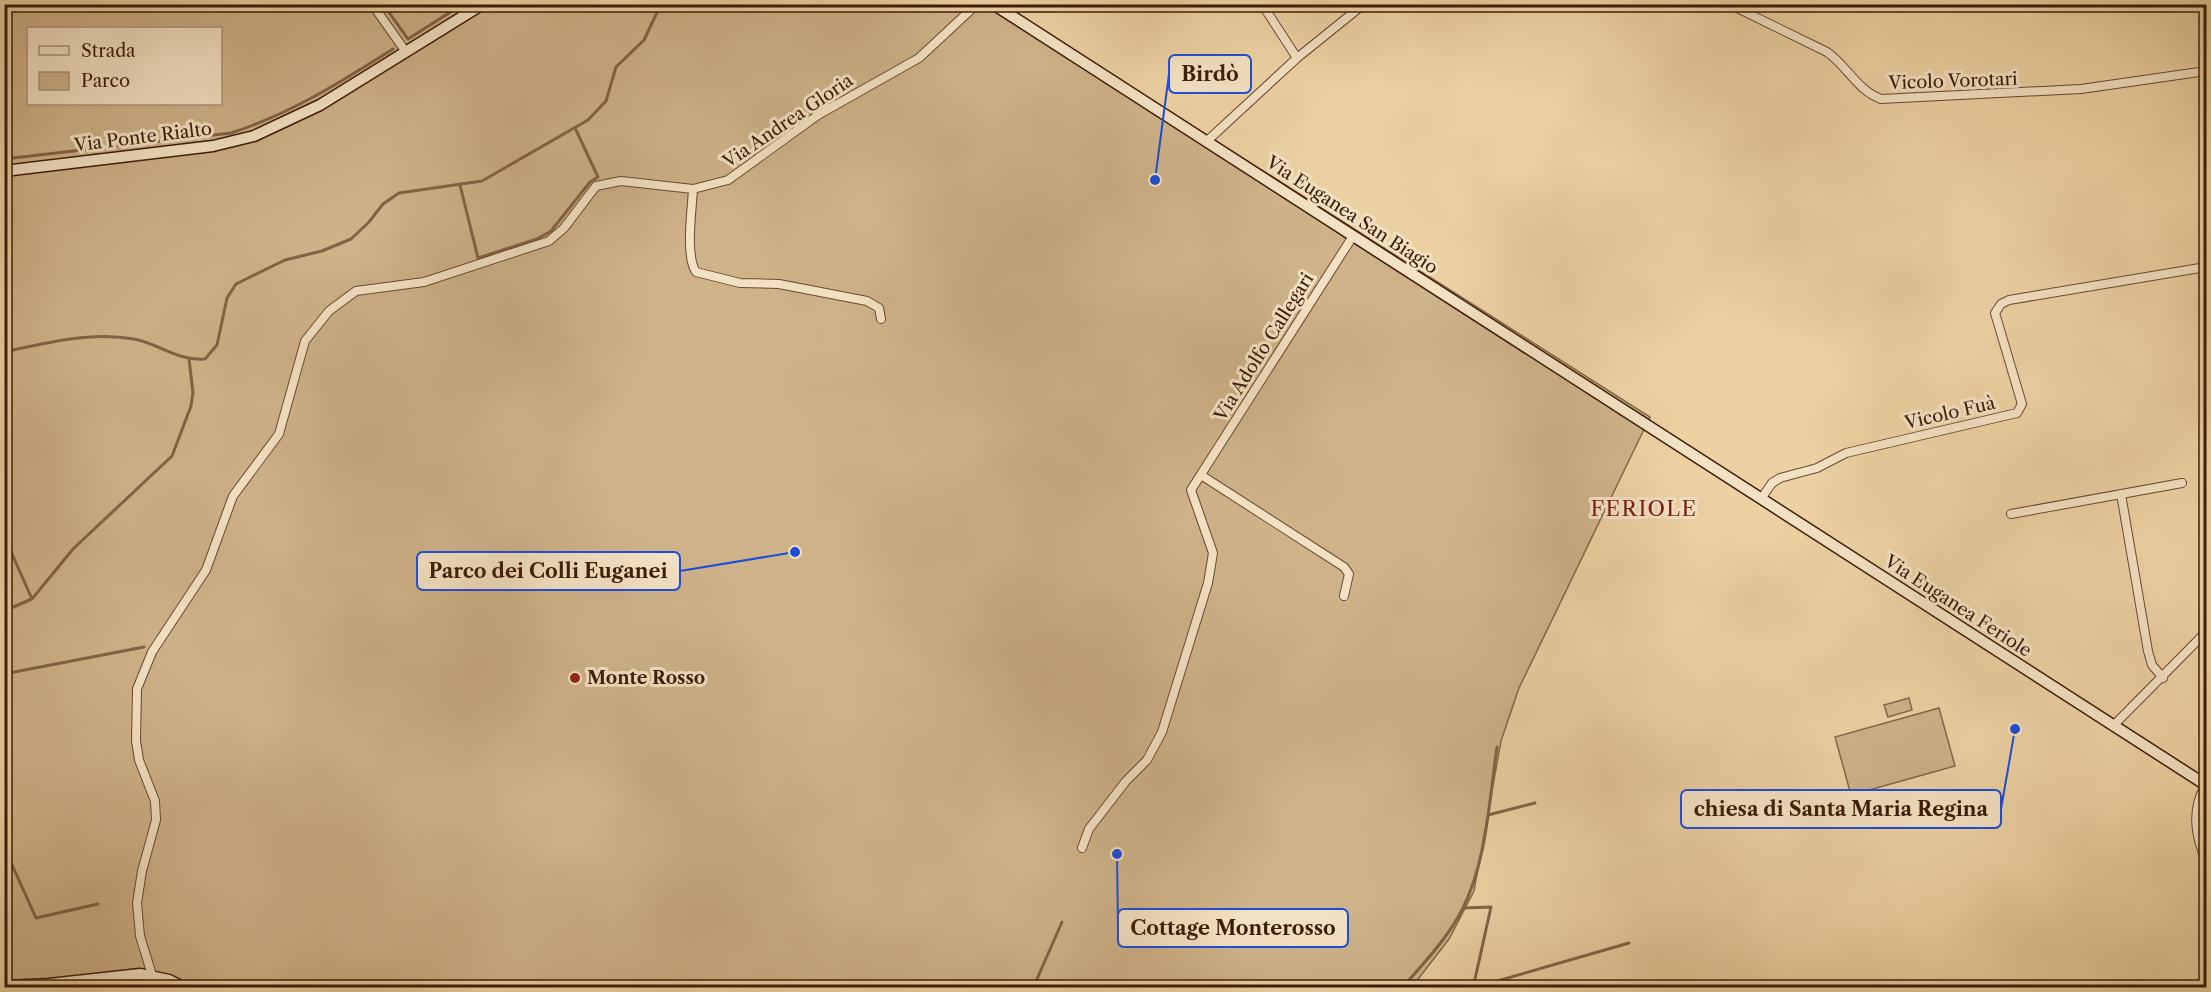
<svg xmlns="http://www.w3.org/2000/svg" width="2211" height="992" viewBox="0 0 2211 992" font-family="'Libre Caslon Text',serif">
<style>
.park{fill:#ceb289;stroke:#866748;stroke-width:1.5;fill-rule:evenodd}
.lines{fill:none;stroke-linecap:round;stroke-linejoin:round}
.stream{stroke:#826345;stroke-width:3}
.street-casing{stroke:#69492f;stroke-width:10}
.secondary-casing{stroke:#3d1c08;stroke-width:13}
.street{stroke:#f3e1c3;stroke-width:8}
.secondary{stroke:#f3e1c3;stroke-width:10}
.poi-dot{fill:#8f2418;stroke:#f3e1c3;stroke-width:2}
.labels{text-anchor:middle;stroke-width:6;stroke-linejoin:round;paint-order:stroke}
.street-label{font-size:18px;fill:#3d1c08;stroke:#f3e1c3}
.poi-label{font-size:18px;font-weight:bold;fill:#3d1c08;stroke:#f3e1c3;text-anchor:start}
.quarter-label{font-size:21px;letter-spacing:1.5px;fill:#7a1f14;stroke:#f3e1c3}
.leader{fill:none;stroke:#1d4ed8;stroke-width:2}
.callout-dot{fill:#1d4ed8;stroke:#f3e1c3;stroke-width:2}
.callout{fill:#f3e1c3;stroke:#1d4ed8;stroke-width:2}
.callout-label{font-size:20px;text-anchor:middle;font-weight:bold;fill:#3d1c08}
</style>
<rect width="100%" height="100%" fill="#ecd1a3"/>
<filter id="stains"><feTurbulence type="fractalNoise" baseFrequency=".00333" numOctaves="4"/><feColorMatrix values="0 0 0 0 .2 0 0 0 0 .09 0 0 0 0 .02 0 0 0 .5 -.17"/></filter>
<radialGradient id="worn" r=".72"><stop offset=".6" stop-color="#630" stop-opacity="0"/><stop offset="1" stop-color="#630" stop-opacity=".3"/></radialGradient>
<path class="park" d="M5,5H1002L1650,417L1519,688L1501,741L1474,891L1449,939L1412,987L5,988ZM28,28H220V104H28Z
M1909,698L1912,710L1888,717L1884,705Z
M1939,708L1955,766L1851,795L1835,737Z"/>
<g class="lines">
<path class="stream" d="M383,4L408,39L463,4
M4,159L231,133C290,114 341,82 393,49
M460,185L478,258L537,239L551,231L590,182L598,177L576,130
M4,352C46,343 91,331 134,339C160,344 177,361 205,359L217,345L227,298L236,284L285,260L322,251L351,239L369,222L383,204L399,193L482,181L588,120L606,101L616,67L644,40L661,4
M4,536L32,599
M4,611L32,599L73,549L172,456L191,406L193,393L189,359
M4,674L144,647
M1488,815L1535,803
M4,847L36,918L98,904
M1463,908L1491,907L1473,988
M4,980H7
M1033,988L1062,922
M1402,988C1423,964 1447,939 1462,910C1487,861 1489,801 1497,747
M1473,988L1629,943"/>
<defs>
<path id="street" d="M372,4L406,52
M1262,4L1297,58
M1729,4L1827,52C1847,66 1857,90 1881,99L2081,89L2206,71
M1206,142L1297,58L1364,4
M693,189C692,209 685,256 696,272L740,283L779,284L867,301L879,308L881,319
M1201,475L1344,567L1349,574L1344,596
M2121,494L2148,651L2152,665L2163,678
M1761,499L1772,483L1780,478L1817,468L1846,453L2017,413L2022,404L1995,313L2001,304L2009,300L2206,267
M2011,514L2182,483
M2113,726L2206,632
M2206,785C2191,808 2195,836 2206,860
M1082,848L1089,829L1126,781L1147,760L1162,732L1208,583L1213,553L1191,490L1353,236
M152,975L140,936L137,903L142,871L156,820L155,801L139,760L136,741L137,689L152,652L206,570L233,496L279,434L305,341L329,311L356,291L424,282L549,241L564,228L596,186L621,181L693,189L728,180L818,115L919,58L977,4"/>
<path id="secondary" d="M993,4L2206,785
M4,171L213,146L254,136L320,105L483,4
M4,986L49,984L140,974L169,980L185,988"/>
</defs>
<use href="#street" class="street-casing"/>
<use href="#secondary" class="secondary-casing"/>
<use href="#street" class="street"/>
<use href="#secondary" class="secondary"/>
</g>
<circle class="poi-dot" cx="575" cy="678" r="6"/>
<g class="labels">
<g class="street-label">
<text transform="translate(1953 81) rotate(-2)" y="6">Vicolo Vorotari</text>
<text transform="translate(788 121) rotate(-34)" y="6">Via Andrea Gloria</text>
<text transform="translate(143 137) rotate(-7)" y="6">Via Ponte Rialto</text>
<text transform="translate(1352 215) rotate(33)" y="6">Via Euganea San Biagio</text>
<text transform="translate(1264 347) rotate(-58)" y="6">Via Adolfo Callegari</text>
<text transform="translate(1950 413) rotate(-13)" y="6">Vicolo Fuà</text>
<text transform="translate(1958 606) rotate(33)" y="6">Via Euganea Feriole</text>
</g>
<g class="poi-label">
<text x="587" y="684">Monte Rosso</text>
</g>
<g class="quarter-label">
<text x="1644" y="516">FERIOLE</text>
</g>
</g>
<path class="leader" d="M1155 180L1169 74M795 552L680 571M2015 729L2001 809M1117 854L1118 928"/>
<g class="callout-dot">
<circle cx="1155" cy="180" r="6"/>
<circle cx="795" cy="552" r="6"/>
<circle cx="2015" cy="729" r="6"/>
<circle cx="1117" cy="854" r="6"/>
</g>
<g class="callout">
<rect x="1169" y="55" width="82" height="38" rx="6"/>
<rect x="417" y="552" width="263" height="38" rx="6"/>
<rect x="1681" y="790" width="320" height="38" rx="6"/>
<rect x="1118" y="909" width="230" height="38" rx="6"/>
</g>
<g class="callout-label">
<text x="1210" y="81">Birdò</text>
<text x="548" y="578">Parco dei Colli Euganei</text>
<text x="1841" y="816">chiesa di Santa Maria Regina</text>
<text x="1233" y="935">Cottage Monterosso</text>
</g>
<rect width="2211" height="992" fill="none" stroke="#ecd1a3" stroke-width="24"/>
<rect x="6" y="6" width="2199" height="980" fill="none" stroke="#3d1c08" stroke-width="3"/>
<rect x="12" y="12" width="2187" height="968" fill="none" stroke="#3d1c08" stroke-width="1.5"/>
<rect x="27" y="27" width="195" height="78" fill="#f3e1c3" stroke="#aa9278" stroke-width="1.5"/>
<rect x="39" y="46" width="30" height="9" fill="#f3e1c3" stroke="#aa9278" stroke-width="1.5"/>
<text x="81" y="57" font-size="18" fill="#3d1c08">Strada</text>
<rect x="39" y="72" width="30" height="18" fill="#ceb289" stroke="#aa9278" stroke-width="1.5"/>
<text x="81" y="87" font-size="18" fill="#3d1c08">Parco</text>
<rect width="100%" height="100%" filter="url(#stains)"/>
<rect width="100%" height="100%" fill="url(#worn)"/>
</svg>
